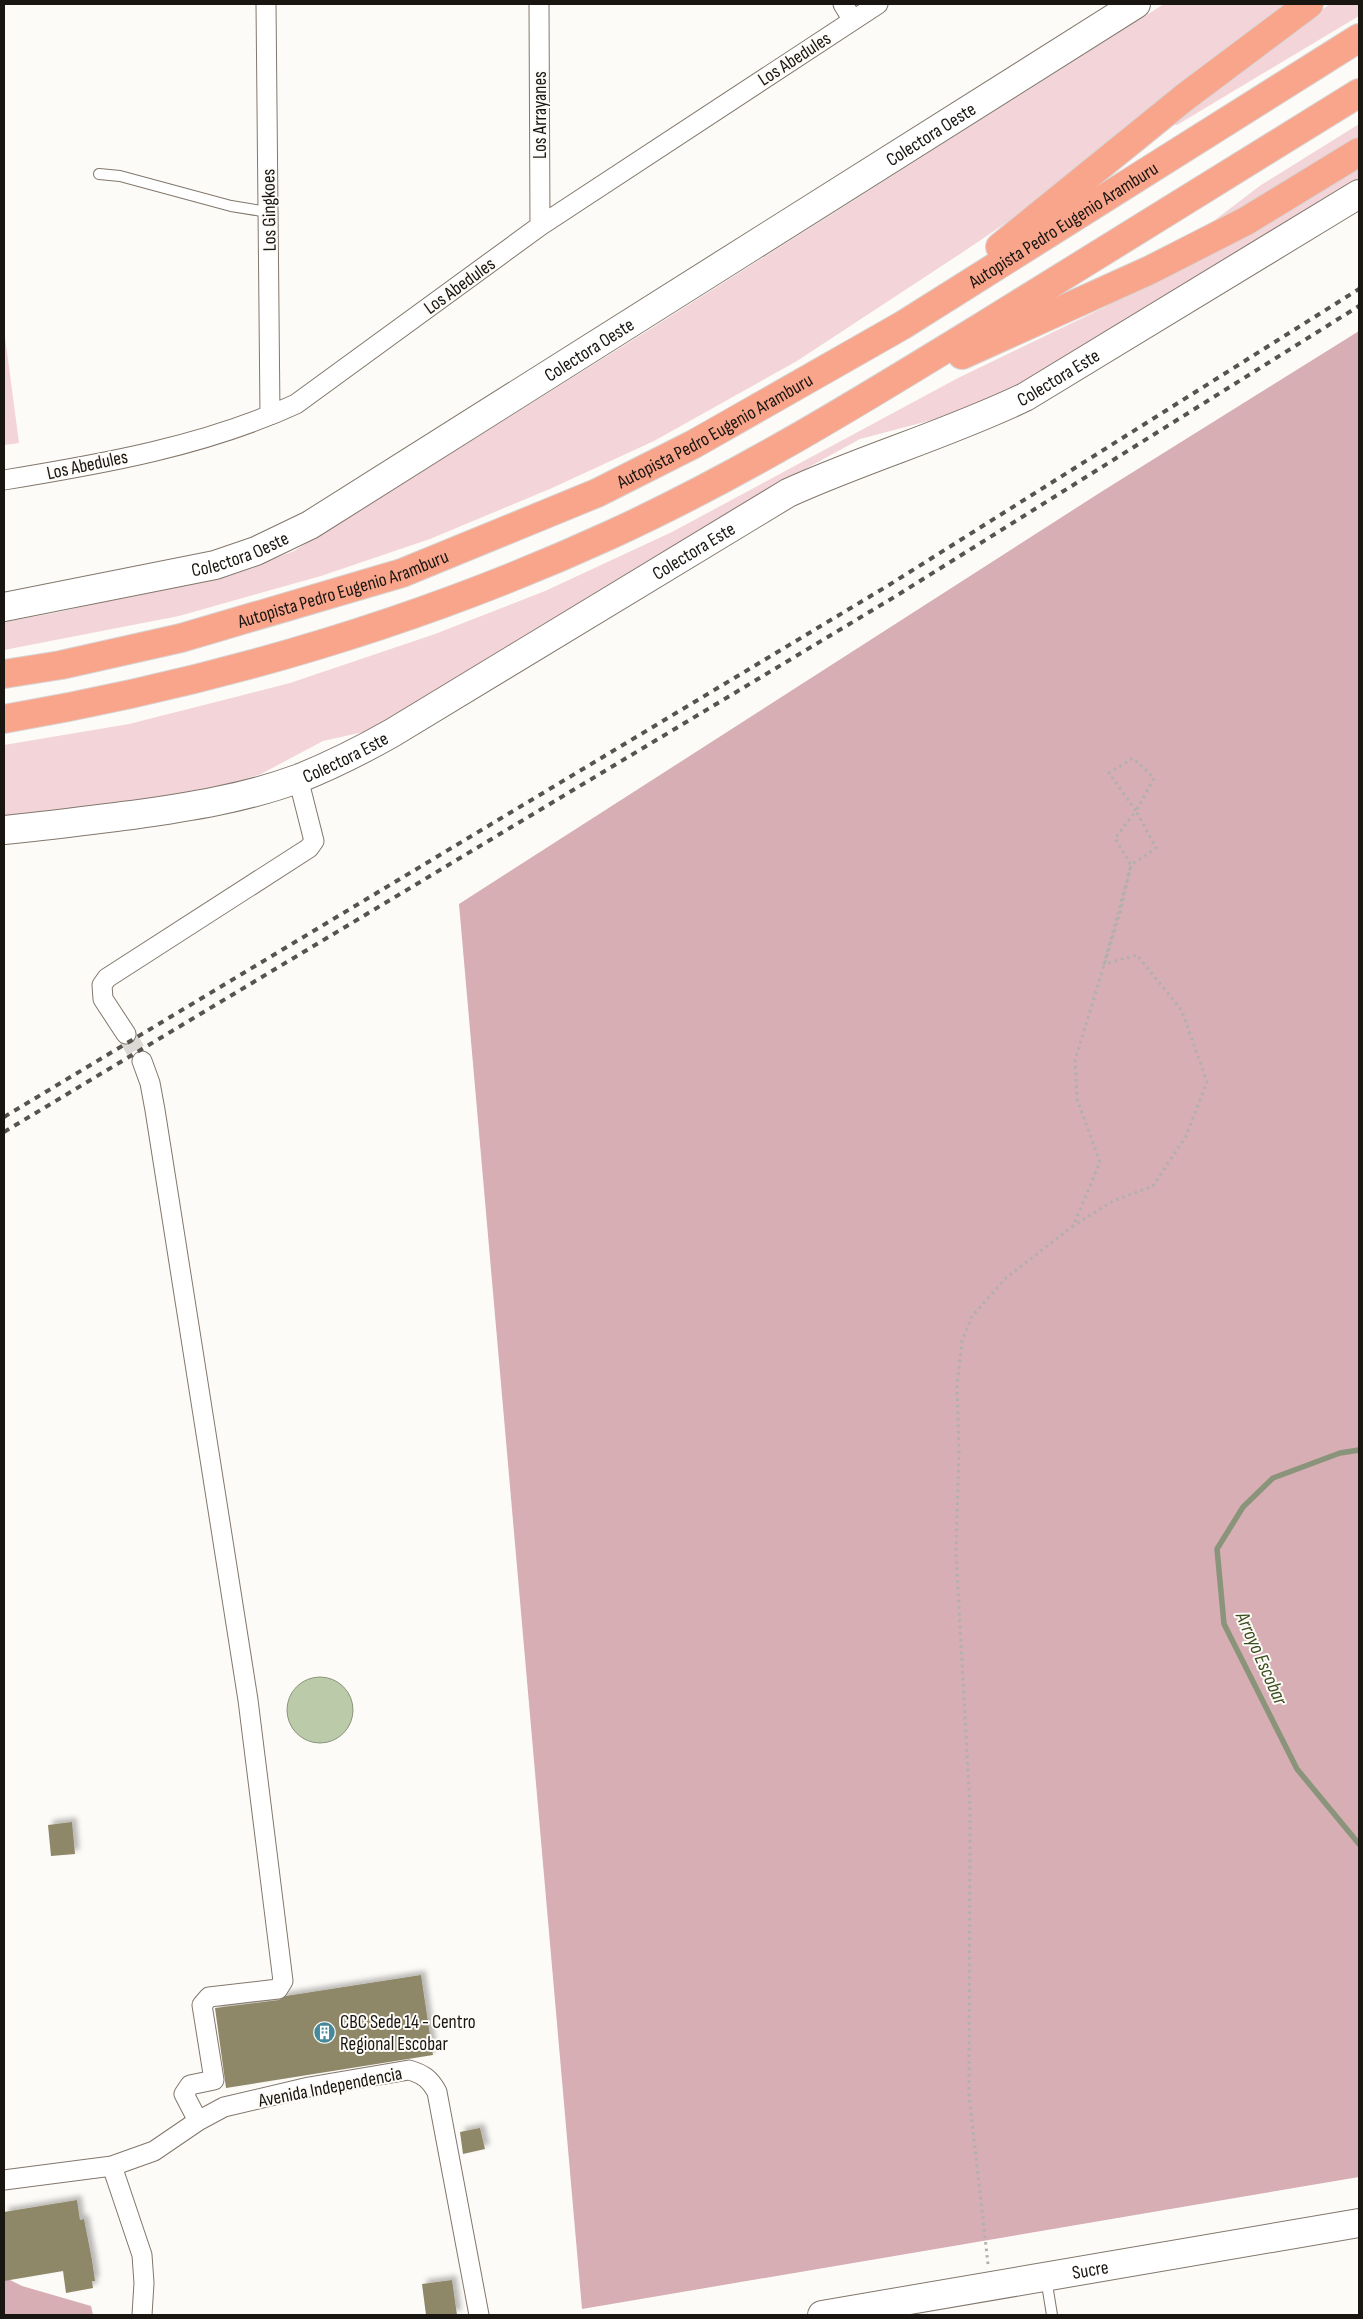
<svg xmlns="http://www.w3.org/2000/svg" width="1363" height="2319" viewBox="0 0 1363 2319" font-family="'Sofia Sans Condensed',sans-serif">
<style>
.green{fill:#f3d5d9}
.forest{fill:#d6aeb4}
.water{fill:#bbcaa9;stroke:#8a947b}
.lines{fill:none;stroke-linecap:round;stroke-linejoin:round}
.stream{stroke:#8a947b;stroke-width:5.5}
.building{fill:#8f8867;filter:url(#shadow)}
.street-tunnel{stroke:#dbd8d5;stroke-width:19;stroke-dasharray:19 9;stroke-linecap:butt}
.lane-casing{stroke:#82776c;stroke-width:12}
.street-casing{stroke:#82776c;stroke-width:21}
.secondary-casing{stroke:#82776c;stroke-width:30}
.highway-casing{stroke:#d6d5d4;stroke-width:30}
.path{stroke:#b2b0ac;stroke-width:3;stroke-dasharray:2.5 4;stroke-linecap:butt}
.lane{stroke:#fff;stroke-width:10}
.street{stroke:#fff;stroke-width:19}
.secondary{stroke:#fff;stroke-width:28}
.highway{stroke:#f9a58c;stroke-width:28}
.rail{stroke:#575450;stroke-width:4;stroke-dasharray:6 6;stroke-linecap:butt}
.labels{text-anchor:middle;stroke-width:4;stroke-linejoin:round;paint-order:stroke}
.street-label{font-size:19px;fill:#191511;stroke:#fdfbf8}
.poi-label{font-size:19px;fill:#191511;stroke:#fdfbf8;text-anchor:start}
.water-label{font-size:20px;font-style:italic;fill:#3c4e1d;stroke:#fdfbf8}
</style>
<defs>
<filter id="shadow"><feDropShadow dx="4.5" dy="-4.5" stdDeviation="2.5" flood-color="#0004"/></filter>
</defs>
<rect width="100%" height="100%" fill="#fdfbf8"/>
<path class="green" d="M1164,4H1296L1151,116L1016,216L963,252L797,361L654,441L552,488L430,539L321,576L179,616L4,650V622L59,612L246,569L294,551L644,333Z
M1330,4H1359V16L1177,125L1165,122Z
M1359,124V143L1203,229L1261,185Z
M1359,163V179L1250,248L1005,395L936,419L860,439L809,467L386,727L323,741L261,774L225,785L140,803L4,819V745L129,724L290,683L435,634L545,591L672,532L958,378L1105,307L1229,241Z
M4,329L19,443L4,445Z"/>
<path class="forest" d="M1359,331V2177L582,2309L459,904L1101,492Z
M4,2277L22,2286L91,2306L93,2315H4Z"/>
<path class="water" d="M287 1710a33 33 0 1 1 66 0a33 33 0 1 1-66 0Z"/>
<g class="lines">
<path class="stream" d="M1359,1450L1340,1453L1273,1478L1243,1507L1217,1549L1224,1624L1297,1769L1359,1844"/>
</g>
<path class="building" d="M72,1822L75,1854L51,1856L48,1825Z
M421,1975L433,2055L226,2088L215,2008L279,2000L286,1996Z
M480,2128L485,2149L463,2154L460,2132Z
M77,2200L80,2220L84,2219L92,2260L95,2281H92L93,2288L66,2293L63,2271L4,2281V2212Z
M452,2280L457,2315H426L422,2284Z"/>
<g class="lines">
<path class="street-tunnel" d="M126,1034L142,1061"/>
<defs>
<path id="lane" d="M99,174L120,176L231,206L268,212
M1046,2278L1052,2315"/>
<path id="street" d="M266,4L270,415
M539,4L540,226
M843,4L852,19
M4,480C102,464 205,446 296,404L540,226L878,4
M126,1034L103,999L102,985L107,978L309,848L314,841L298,778
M142,1061L150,1083L155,1110L248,1700L283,1981L278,1989L209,1997L202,2005L214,2080L190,2085L184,2094L198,2121
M112,2166L142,2255L144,2283L142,2315
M4,2180L112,2166L154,2151L198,2121L224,2107L309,2087L409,2070C423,2074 430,2079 437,2092L479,2315"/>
<g id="secondary">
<path id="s1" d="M4,607L215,565L256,551L310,525L1136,4"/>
<path id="s2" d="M4,830C47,826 90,820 132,815C189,807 246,798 300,778C332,765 362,750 392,733L788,493C865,458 948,434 1025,397L1359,194"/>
<path id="s3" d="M822,2315L1359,2223"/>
</g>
<g id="highway">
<path d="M1000,247L1185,97L1309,4"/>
<path d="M962,355L1150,270L1246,221L1359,152"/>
<path id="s4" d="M4,674L61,665L181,638L402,573L597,493L694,444L903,325L1359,38"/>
<path d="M4,719C212,683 418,623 610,535C741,475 864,399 986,324C1110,247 1235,170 1359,93"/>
</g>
</defs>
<use href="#lane" class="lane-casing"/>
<use href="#street" class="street-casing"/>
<use href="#secondary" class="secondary-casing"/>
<use href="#highway" class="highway-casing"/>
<path class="path" d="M988,2264L969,2095L970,1808L956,1552L959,1451L957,1386L962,1341L972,1316L1006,1278L1073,1226L1100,1162L1077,1099L1075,1060L1120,913L1131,865L1156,848L1136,811L1154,778L1133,758L1109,773L1136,811L1115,838L1131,865L1104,964L1137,955L1182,1011L1207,1082L1186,1136L1153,1186L1113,1201L1073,1226"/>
<use href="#lane" class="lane"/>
<use href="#street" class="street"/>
<use href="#secondary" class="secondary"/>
<use href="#highway" class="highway"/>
<path class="rail" d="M4,1117L889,585L1359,289
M4,1132L896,596L1359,306"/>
</g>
<defs>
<symbol id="building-disc" viewBox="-11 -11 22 22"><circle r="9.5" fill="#46899a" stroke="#fdfbf8"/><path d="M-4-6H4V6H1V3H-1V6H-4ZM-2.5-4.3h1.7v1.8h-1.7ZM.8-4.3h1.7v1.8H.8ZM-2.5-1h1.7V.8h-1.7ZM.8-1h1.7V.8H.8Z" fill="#fff"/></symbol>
</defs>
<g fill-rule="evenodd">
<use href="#building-disc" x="312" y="2020" width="25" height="25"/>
</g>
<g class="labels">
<g class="street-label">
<text transform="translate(794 58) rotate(-33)" y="7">Los Abedules</text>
<text transform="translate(539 115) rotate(-90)" y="7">Los Arrayanes</text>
<text dy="7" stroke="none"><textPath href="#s1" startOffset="1052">Colectora Oeste</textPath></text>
<text transform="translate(268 210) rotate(-91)" y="7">Los Gingkoes</text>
<text dy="7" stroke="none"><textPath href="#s4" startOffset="1160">Autopista Pedro Eugenio Aramburu</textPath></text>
<text transform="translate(459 285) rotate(-36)" y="7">Los Abedules</text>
<text dy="7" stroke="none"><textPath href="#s1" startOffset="648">Colectora Oeste</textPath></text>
<text dy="7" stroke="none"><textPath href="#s2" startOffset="1161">Colectora Este</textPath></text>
<text dy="7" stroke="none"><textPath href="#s4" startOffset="755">Autopista Pedro Eugenio Aramburu</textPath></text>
<text transform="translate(87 464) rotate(-12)" y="7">Los Abedules</text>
<text dy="7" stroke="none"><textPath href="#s2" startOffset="756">Colectora Este</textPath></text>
<text dy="7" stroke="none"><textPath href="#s1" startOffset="242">Colectora Oeste</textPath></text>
<text dy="7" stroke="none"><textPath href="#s4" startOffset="350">Autopista Pedro Eugenio Aramburu</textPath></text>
<text dy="7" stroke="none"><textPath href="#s2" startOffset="351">Colectora Este</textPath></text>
<text transform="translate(330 2086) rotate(-11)" y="7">Avenida Independencia</text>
<text dy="7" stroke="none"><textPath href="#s3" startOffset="272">Sucre</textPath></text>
</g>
<g class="poi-label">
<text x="340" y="2028">CBC Sede 14 - Centro<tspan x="340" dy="22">Regional Escobar</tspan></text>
</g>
<g class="water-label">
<text transform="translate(1262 1658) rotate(66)" y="7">Arroyo Escobar</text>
</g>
</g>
<rect width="1363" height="2319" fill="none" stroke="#191511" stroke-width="10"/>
</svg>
